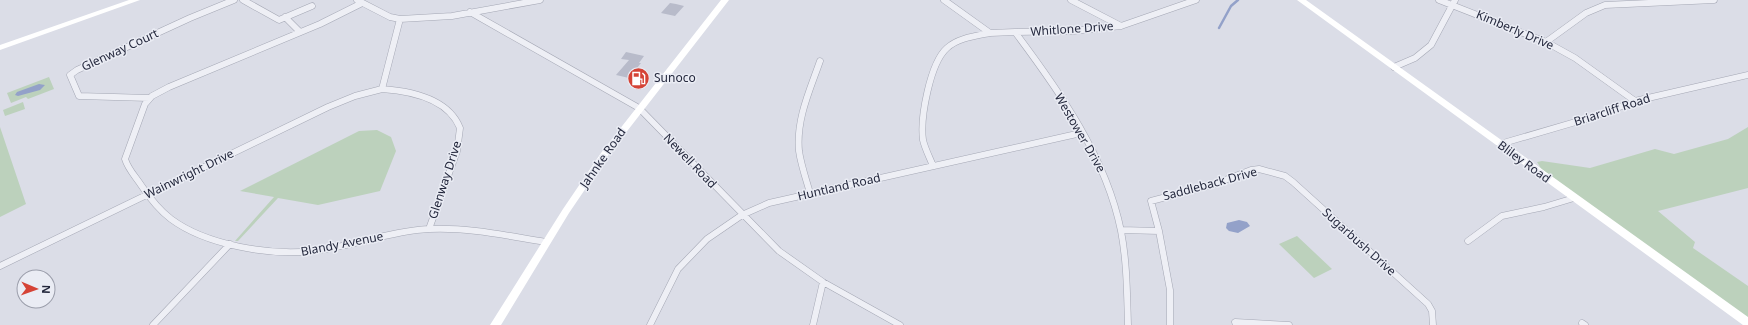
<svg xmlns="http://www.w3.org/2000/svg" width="1748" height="325" viewBox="0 0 1748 325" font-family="'Noto Sans',sans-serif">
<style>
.green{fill:#bcd1bc}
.water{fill:#93a1c9}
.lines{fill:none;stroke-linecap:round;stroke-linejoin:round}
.stream{stroke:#93a1c9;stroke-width:2.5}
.building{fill:#b8bbca}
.street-casing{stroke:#a4a7b4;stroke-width:7}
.street{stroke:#eeeff5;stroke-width:6}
.secondary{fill:#fff;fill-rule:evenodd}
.labels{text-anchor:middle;stroke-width:3;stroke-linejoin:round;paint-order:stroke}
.street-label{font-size:12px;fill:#24283d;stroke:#eaecf4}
.poi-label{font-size:12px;fill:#24283d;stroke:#eaecf4;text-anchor:start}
</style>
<rect width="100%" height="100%" fill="#dbdde7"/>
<path class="green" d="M49,77L54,89L28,99L26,97L11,103L7,93Z
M23,102L25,109L5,116L3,110Z
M0,127L26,204L0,217Z
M1748,127V188L1658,211L1695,242L1693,248L1748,286V320L1542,170L1537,162L1542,161L1590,168L1655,149L1674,154L1728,139Z
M377,130L391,137L396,151L380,191L318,205L278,198L238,241H235L274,197L240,191L359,131Z
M1297,236L1332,269L1314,278L1279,244Z"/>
<path class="water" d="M39,84L45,85L40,90L18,96L15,95L17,92Z
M1239,220L1247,222L1250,226L1238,233L1229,231L1226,228L1227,223Z"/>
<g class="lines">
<path class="stream" d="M1219,28L1231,6L1238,0"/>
</g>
<path class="building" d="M670,3L676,4L684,6L675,16L661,13Z
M626,52L644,56L639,63H641L629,78L616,75L629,60L621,59Z"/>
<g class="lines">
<defs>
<path id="street" d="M243,0L279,20L312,6
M357,0L390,17L400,19L382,89C411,91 448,98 460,128L457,151L429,229
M944,0L990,33L1015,32C1060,92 1106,157 1121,231C1127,262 1127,294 1128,325
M1071,0L1121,26
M1439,0L1546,42L1575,58L1635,101
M362,3L320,24L169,87L152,96L145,104L125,159C128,169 135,176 141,185C149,197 159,210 171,219C206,245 270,256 313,251C352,247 389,231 429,229C468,227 508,236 546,242
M470,12L639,108L779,251L823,282L900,325
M285,17L300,32
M400,19L452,16L540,0
M1015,32L1073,31L1121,26L1196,0
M1546,42L1586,13L1605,5L1714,0
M1394,67L1415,58L1431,45L1455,0
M149,98L79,96L70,75L77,70L190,18L234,0
M1500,144L1596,116L1635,101L1748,75
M933,166C930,158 925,149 923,140C920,118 930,63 947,48C958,38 975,36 990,33
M810,193C806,179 801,165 799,151C796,119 810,90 820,61
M1121,230L1159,231
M1468,241L1502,216L1544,207L1574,198
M0,266L328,107L355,96L382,89
M1582,323L1585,325
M153,325L230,244
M650,325L678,269L707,239L742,215L769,203L1081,133
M813,325L823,282
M1170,325V290L1159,231L1151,201L1212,185L1251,170L1259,169L1285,176L1293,182L1428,304L1432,311L1433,325
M1236,325L1235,322L1289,325"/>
</defs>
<use href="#street" class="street-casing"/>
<use href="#street" class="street"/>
<path class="secondary" d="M129,0H140L0,50V45Z
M721,0H729L607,157L569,213L501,325H490L563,209L601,153Z
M1297,0H1306L1748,317V325H1743Z"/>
</g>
<defs>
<symbol id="fuel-disc" viewBox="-11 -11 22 22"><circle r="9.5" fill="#d54336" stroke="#eaecf4"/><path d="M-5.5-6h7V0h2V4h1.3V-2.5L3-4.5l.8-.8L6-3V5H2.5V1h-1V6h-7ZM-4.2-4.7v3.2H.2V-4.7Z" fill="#fff"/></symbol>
</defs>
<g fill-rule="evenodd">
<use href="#fuel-disc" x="626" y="66" width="25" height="25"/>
</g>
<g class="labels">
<g class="street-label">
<text transform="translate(1072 29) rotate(-4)" y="4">Whitlone Drive</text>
<text transform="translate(1515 30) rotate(23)" y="4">Kimberly Drive</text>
<text transform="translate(120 50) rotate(-25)" y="4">Glenway Court</text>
<text transform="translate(1612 110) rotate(-18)" y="4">Briarcliff Road</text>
<text transform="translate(1080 133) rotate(60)" y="4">Westower Drive</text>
<text transform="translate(603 158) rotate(-55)" y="4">Jahnke Road</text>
<text transform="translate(690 161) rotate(46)" y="4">Newell Road</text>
<text transform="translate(1524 162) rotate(36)" y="4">Bliley Road</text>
<text transform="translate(189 174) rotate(-26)" y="4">Wainwright Drive</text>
<text transform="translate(445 180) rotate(-72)" y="4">Glenway Drive</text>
<text transform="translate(1210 184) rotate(-15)" y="4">Saddleback Drive</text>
<text transform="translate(839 187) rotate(-13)" y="4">Huntland Road</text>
<text transform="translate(1359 242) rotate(42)" y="4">Sugarbush Drive</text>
<text transform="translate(342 244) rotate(-11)" y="4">Blandy Avenue</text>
</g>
<g class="poi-label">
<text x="654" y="82">Sunoco</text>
</g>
</g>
<g transform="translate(36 289) rotate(92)"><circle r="19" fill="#eaecf4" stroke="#9b9eab"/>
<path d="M0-3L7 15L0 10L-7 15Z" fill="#d54336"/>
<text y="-6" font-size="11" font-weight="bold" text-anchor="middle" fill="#24283d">N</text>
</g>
</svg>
